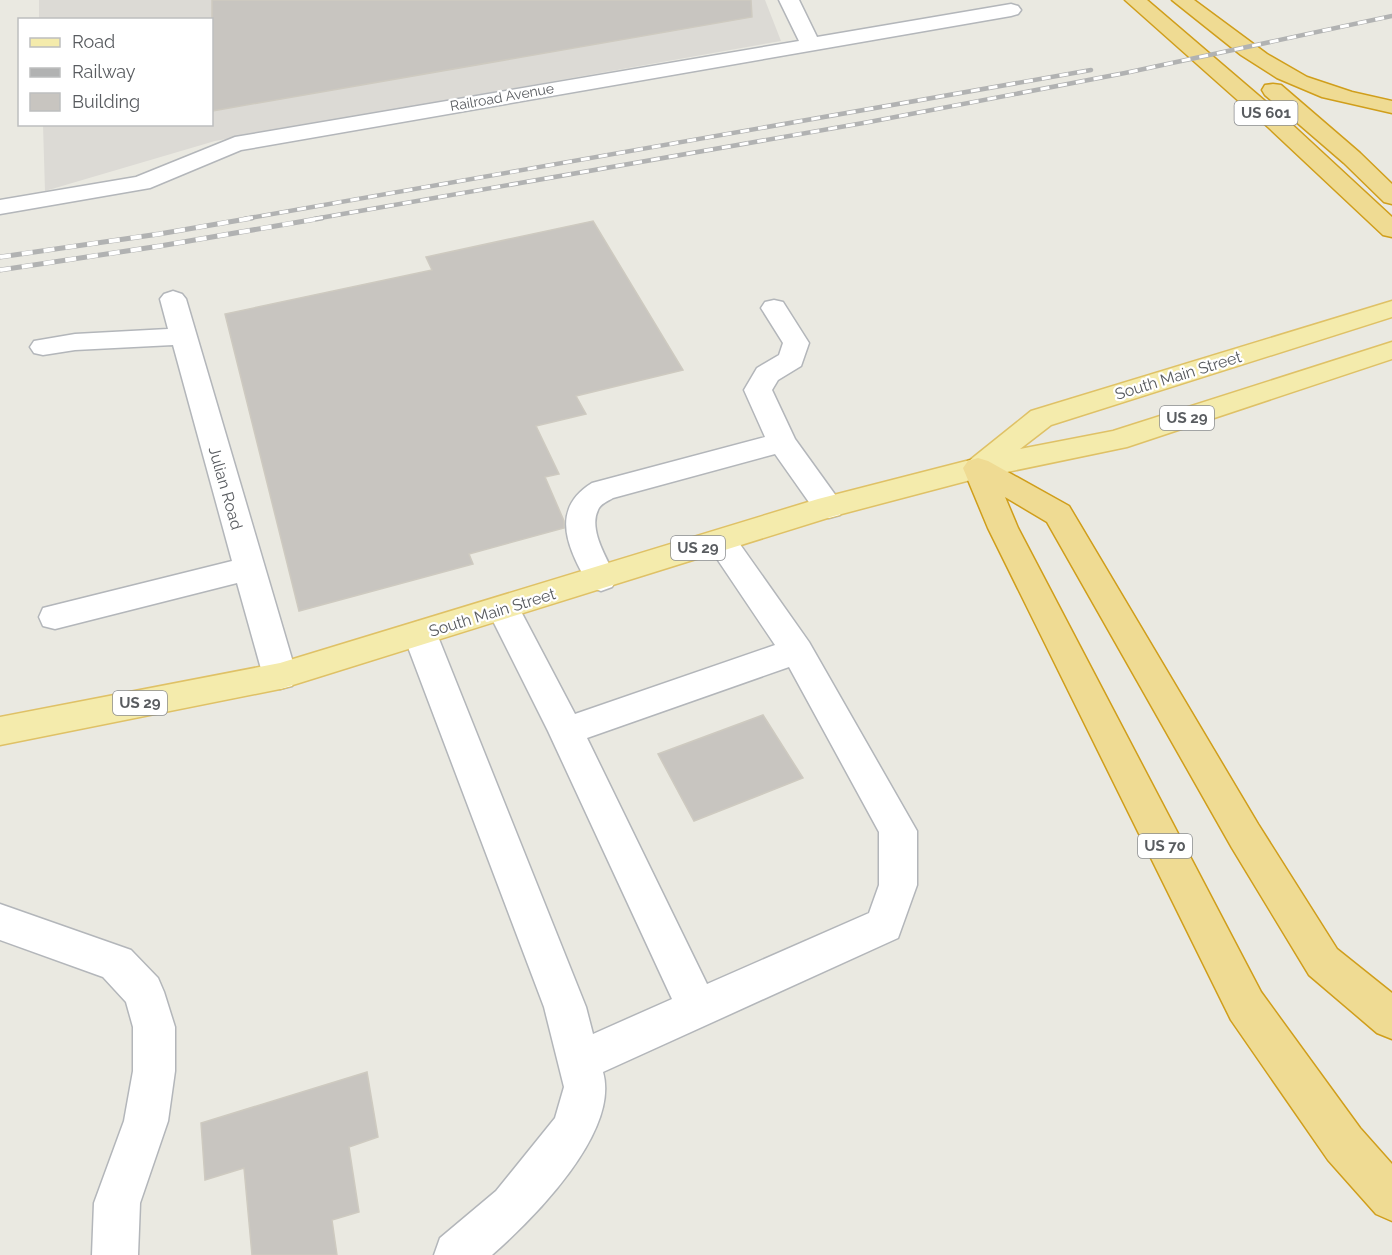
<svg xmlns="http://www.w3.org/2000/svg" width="1392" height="1255" viewBox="0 0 1392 1255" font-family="Raleway,sans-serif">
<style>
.industrial{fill:#dcdad5}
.building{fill:#c8c5c0;stroke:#cecac0;stroke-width:1.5}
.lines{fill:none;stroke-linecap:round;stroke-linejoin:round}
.minor-casing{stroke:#b3b6ba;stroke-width:3}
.major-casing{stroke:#dfc166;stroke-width:3}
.highway-casing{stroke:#d09e1b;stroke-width:3}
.minor{fill:#fff;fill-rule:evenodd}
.major{fill:#f4ebac;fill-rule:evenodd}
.highway{fill:#efdb93;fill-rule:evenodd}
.rail-far1-casing{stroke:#b1b2b2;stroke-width:4.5}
.rail-casing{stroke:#b1b2b2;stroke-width:5}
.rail-far1{stroke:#fff;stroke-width:3;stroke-dasharray:9;stroke-linecap:butt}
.rail{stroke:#fff;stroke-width:4;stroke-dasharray:11;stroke-linecap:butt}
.labels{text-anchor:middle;stroke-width:4.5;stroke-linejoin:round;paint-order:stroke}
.far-street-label{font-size:14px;fill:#595c60;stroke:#fff}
.shield{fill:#fff;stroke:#8b8d90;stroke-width:1.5}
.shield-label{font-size:15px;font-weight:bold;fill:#595c60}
.street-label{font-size:16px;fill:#595c60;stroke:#fff}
</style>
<rect width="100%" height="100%" fill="#eae9e1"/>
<path class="industrial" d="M39,0H765L781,41L215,141L45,191L43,125L212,124V20L39,19Z"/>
<path class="building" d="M212,0H751L752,17L212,111Z
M593,221L683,370L576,396L586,414L536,426L559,474L545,477L564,521V528L469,554L473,564L299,611L225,314L432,270L426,257Z
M763,715L803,778L694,821L658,754Z
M367,1072L378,1137L349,1147L359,1212L332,1220L337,1255H252L244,1168L205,1180L201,1123Z"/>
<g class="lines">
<defs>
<path id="minor" d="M779,0H799L817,37L1011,4L1018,6L1021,10L1018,14L1011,16L241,150L150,188L0,214V200L136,177L235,137L799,41Z
M173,291L182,294L186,299L297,676L292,686L280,689L268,686L263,676L237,583L55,629L43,626L39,617L43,608L55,605L232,561L173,345L75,350L43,355L34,353L30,347L34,341L75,334L168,329L160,299L164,294Z
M774,300L783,302L809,343L801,366L778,380L772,390L795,439L844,507L840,515L829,518L818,515L775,454L613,498C608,501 600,504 598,510C588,530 608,561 617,579L612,587L601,591L590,587C569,551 548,510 592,483L765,437L744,390L757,368L779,355L783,343L761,308L765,302Z
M721,530L732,533L809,642L917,831V885L898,938L603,1072C620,1132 534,1218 492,1255H434L440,1238L496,1191L555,1118L564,1087L544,1007L403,634L408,625L420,621L432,625L437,634L586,1007L593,1034L672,999L548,731L487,609L491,600L503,597L515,600L575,714L775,645L705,541L710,533ZM789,667L879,832V885L869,913L707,984L587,738Z
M0,904L131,950L158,978L164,992L175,1027V1071L168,1121L140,1203L138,1255H92L94,1203L124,1121L133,1071V1027L126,1002L103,977L0,940Z"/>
<path id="major" d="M1392,301V317L1051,425L1020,449L1113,431L1392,342V359L1127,447L978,478L834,516L280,689L0,745V717L280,663L818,499L970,460L1031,411Z"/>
<path id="highway" d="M1125,0H1147L1285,118L1392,217V237L1383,235L1269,128Z
M1172,0H1194L1267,54L1307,77L1352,92L1392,101V113L1322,97L1277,78L1241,55Z
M1273,84L1281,85L1360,153L1392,184V204L1384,202L1344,163L1265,95L1262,90L1265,85Z
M978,458L988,461L1069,506L1258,824L1337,949L1392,993V1039L1377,1033L1309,975L1232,848L1047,522L1005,497L1018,528L1261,992L1360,1128L1392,1164V1221L1376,1214L1328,1160L1231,1020L988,528L963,468L968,461Z"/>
</defs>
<use href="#minor" class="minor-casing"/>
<use href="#major" class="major-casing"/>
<use href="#highway" class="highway-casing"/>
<use href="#minor" class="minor"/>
<use href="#major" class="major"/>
<use href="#highway" class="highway"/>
<defs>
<path id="rail-far1" d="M244,219L1091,70
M314,219L869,122L1125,73L1392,16"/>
<path id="rail" d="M0,257L159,234L252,218
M0,270L160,246L322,218"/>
</defs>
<use href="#rail-far1" class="rail-far1-casing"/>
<use href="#rail" class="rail-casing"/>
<use href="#rail-far1" class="rail-far1"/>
<use href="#rail" class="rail"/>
</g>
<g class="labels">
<g class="far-street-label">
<text transform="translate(502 97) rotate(-10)" y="5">Railroad Avenue</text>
</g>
<g class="shield">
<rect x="1234.5" y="101" width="63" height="24" rx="4.5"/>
<rect x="1160" y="406" width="54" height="24" rx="4.5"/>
<rect x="671" y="536" width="54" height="24" rx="4.5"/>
<rect x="113" y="691" width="54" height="24" rx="4.5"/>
<rect x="1138" y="834" width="54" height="24" rx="4.5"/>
</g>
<g class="shield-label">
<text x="1266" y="118">US 601</text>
<text x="1187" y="423">US 29</text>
<text x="698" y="553">US 29</text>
<text x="140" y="708">US 29</text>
<text x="1165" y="851">US 70</text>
</g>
<g class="street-label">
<text transform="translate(1178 375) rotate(-17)" y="6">South Main Street</text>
<text transform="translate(226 488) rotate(74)" y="6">Julian Road</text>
<text transform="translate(492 612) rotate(-17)" y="6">South Main Street</text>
</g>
</g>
<rect x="18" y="18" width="195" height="108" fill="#ffffff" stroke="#bdbebf" stroke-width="1.5"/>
<rect x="30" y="38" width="30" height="9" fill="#f4ebac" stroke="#bdbebf" stroke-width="1.5"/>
<text x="72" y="48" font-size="18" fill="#595c60">Road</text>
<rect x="30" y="68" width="30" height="9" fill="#b1b2b2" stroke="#bdbebf" stroke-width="1.5"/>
<text x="72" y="78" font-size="18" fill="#595c60">Railway</text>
<rect x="30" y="93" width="30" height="18" fill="#c8c5c0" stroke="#bdbebf" stroke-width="1.5"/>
<text x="72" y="108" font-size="18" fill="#595c60">Building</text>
</svg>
